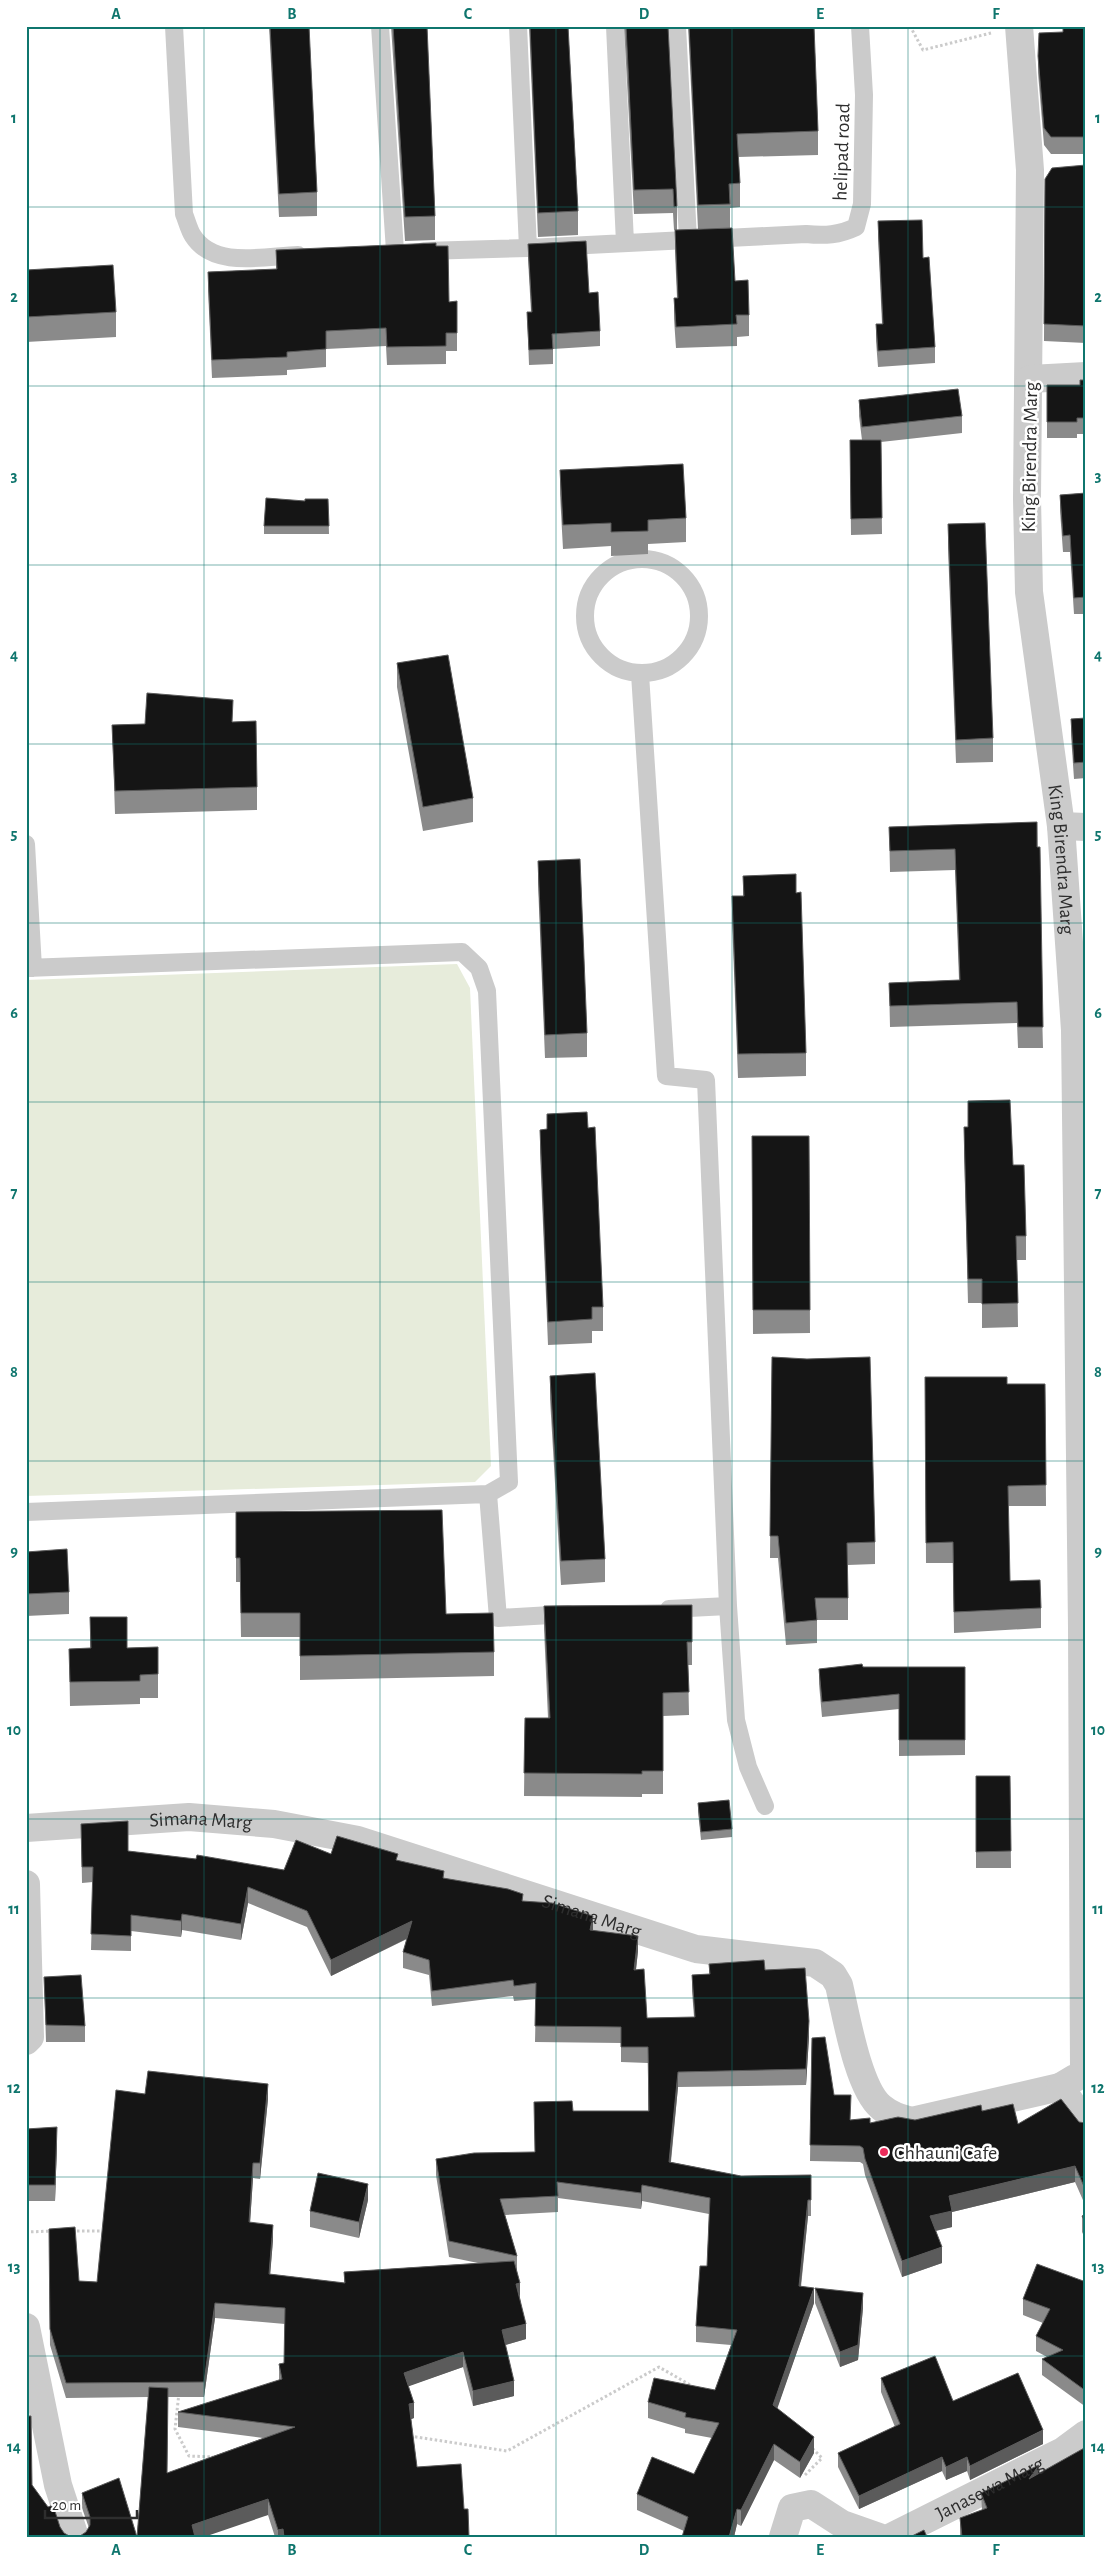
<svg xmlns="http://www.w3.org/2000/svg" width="1112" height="2563" viewBox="0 0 1112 2563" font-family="'Alegreya Sans',sans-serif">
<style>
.green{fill:#e7ecdb}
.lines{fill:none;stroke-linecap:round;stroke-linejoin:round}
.path{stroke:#cbcbcb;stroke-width:3;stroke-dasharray:2.5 2.5;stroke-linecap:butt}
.lane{stroke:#cbcbcb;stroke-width:18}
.street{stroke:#cbcbcb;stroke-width:28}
.wall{fill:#8a8a8a;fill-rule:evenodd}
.shaded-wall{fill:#5b5b5b}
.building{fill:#151515;stroke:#5b5b5b}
.grid{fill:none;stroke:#0f766e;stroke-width:1;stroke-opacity:0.55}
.poi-dot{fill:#ea2b5a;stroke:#fff;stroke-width:2}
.labels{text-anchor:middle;stroke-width:5;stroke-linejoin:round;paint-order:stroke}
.street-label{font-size:20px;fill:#2e2e2e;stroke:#fff}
.poi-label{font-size:20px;fill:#2e2e2e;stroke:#fff;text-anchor:start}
.neatline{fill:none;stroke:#0f766e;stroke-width:2}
.grid-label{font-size:16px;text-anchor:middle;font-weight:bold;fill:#0f766e}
</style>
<rect width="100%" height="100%" fill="#fff"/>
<path class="green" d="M457,964L470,988L491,1466L475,1482L26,1496V980Z"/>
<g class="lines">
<path class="path" d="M910,26L923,50L991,33
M72,2231H106
M26,2232L53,2231
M179,2393L175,2429L189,2456L213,2457
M410,2436L507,2451L659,2367L692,2386
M805,2475L822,2458L812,2448"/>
<path class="lane" d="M174,26L184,214C187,221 189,230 193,236C214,269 265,256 298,255
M380,26L395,251
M518,26L528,248
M615,26L625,243
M677,26L688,239
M424,251L528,248L806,234C825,236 839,235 856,227L862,204L864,95L860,26
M585 616a57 57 0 1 1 114 0a57 57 0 1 1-114 0Z
M640,674L666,1076L706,1080L728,1606
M26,844L33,968
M26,968L462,952L479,968L487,991L509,1482L488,1494L26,1512
M488,1494L498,1618L568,1614
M669,1609L728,1606L736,1720L748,1767L765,1806"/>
<g class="street">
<path id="s1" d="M1019,26L1030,170L1027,499L1029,592L1061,826L1075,1030L1082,1628L1084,2073"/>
<path d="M1030,379L1086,376"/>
<path d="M1061,826L1086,827"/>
<path id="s2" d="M26,1828L189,1817L274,1824L358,1840L696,1949L815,1963L833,1975L839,1985C846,2015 858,2088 881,2107C890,2115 901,2118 912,2121L1060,2087"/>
<path d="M26,1884L30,2037L26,2041"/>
<path d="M1075,2078L1060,2087L1086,2124"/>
<path d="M26,2327L58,2485L75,2537"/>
<path d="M783,2537L792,2508L811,2504L842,2524L879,2537"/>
<path id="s3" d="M891,2537L1063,2451L1086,2434"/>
</g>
</g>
<path class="wall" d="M269,26H309L317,192V216L279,217Z
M391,26H427L435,216V240L405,241Z
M529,26H568L578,211V235L538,237Z
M624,26H668L677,206V230H674L673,213L634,214Z
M688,26H814L818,131V155L738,157L740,183V207L730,208V228L698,229Z
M1063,26H1086V154H1051L1044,145L1038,73V56L1063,32Z
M1086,165V343L1044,341L1045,179Z
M878,221L923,258L935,347V363L878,367L876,341V324H882L878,237Z
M675,230L735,281L749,315V336L737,337V346L676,348L674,319V298H677L675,252Z
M528,244L589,293L600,331V346L553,349V364L529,365L527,312H531L528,259Z
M436,246L449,302L457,333V351H446V364L387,365L386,346L326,349V367L287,370V375L212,378L208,290V272L276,269V250Z
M26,270L116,312V337L26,342Z
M1086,380V434H1077V438H1047V385H1080Z
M859,400L962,416V433L881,442L882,534L851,535L850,440H862L859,416Z
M560,470L686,518V542L648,544V554L611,556V546L563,549L560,494Z
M1086,493V614H1074L1070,552H1063L1060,511V495Z
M328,499L329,534H264V526L305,501Z
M948,524L993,738V762L956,763L948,548Z
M397,663L473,798V822L423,831L397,687Z
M1086,718V778L1074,779L1071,735V719Z
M233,722L257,787V810L115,814L112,725Z
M1037,822L1043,1048H1018L1017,1023L890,1027L889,983L959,980L955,870L890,872L889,827Z
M538,861L587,1033V1057L545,1058L538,884Z
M743,876L796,893L806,1053V1076L738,1078L732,920V896H743Z
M968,1101L1013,1165L1026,1236V1260H1017L1018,1327L982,1328V1303H968L964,1151V1127H968Z
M547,1114L603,1307V1331H592V1343L548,1345L540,1153V1130L547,1129Z
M752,1136H809L810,1333L753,1334Z
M772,1357L875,1542V1564L848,1565V1620H817V1643L786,1645L778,1558H770Z
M550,1376L605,1559V1582L561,1585L550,1399Z
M925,1377L1007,1384H1045L1046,1506H1008L1010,1581L1041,1608V1628L954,1633L953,1563H926Z
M236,1512L446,1614L494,1652V1676L300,1680V1637H241L240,1582H236Z
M26,1552L69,1592V1614L26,1616Z
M692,1605V1665H688L689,1715L663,1716V1794H642V1797L524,1796L525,1718H548L544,1629V1606Z
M90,1617L127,1648L158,1647V1698H140V1704L70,1706L69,1649L90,1648Z
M863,1667H965V1755L899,1756V1709L822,1717L819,1684V1669Z
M976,1776H1010L1011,1868H976Z
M698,1803L732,1829V1837L701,1840L698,1812Z
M81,1824L128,1851L284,1870L331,1854L398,1861L444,1878L523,1901L593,1930L638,1951L636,1970L647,2018L694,2017L692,1991V1975L709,1974V1964L765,1970L809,2037L806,2085L678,2087L671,2162L741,2176L811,2175V2216H808L801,2287L814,2303L777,2408L814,2453L800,2478L774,2460L741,2526L737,2524L734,2537H682L684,2531L637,2510V2494L694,2474L712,2438L685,2433V2429L648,2418V2402L715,2390L731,2345L696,2342V2326L707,2266L709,2214L642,2201L641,2209L558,2198V2212L505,2215L517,2256V2271L520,2298L526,2339L505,2345L514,2396L473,2406L463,2367L408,2386L414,2418L411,2419L417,2467L464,2509L469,2537H275L268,2515L137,2537L148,2397L66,2398L50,2345L49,2229L79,2281L97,2282L145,2094L268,2099L260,2179L253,2178L250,2223L273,2240L270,2274L344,2283V2272L478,2263L449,2257L436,2175V2159L535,2152L573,2111H648V2063L621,2062V2043L535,2042L536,1999L514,2001L513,1996L432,2006L429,1975L403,1968V1952L407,1939L331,1976L307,1927L248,1903L241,1940L182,1930L181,1937L131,1931V1951L91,1950L93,1882L82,1883ZM215,2318L285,2324L284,2363L279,2364V2380L178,2412V2427L263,2438L167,2473L168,2397H204Z
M44,1977L85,2026V2042H46Z
M812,2038L834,2095L850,2120L870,2123L915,2120L982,2111L1018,2124L1079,2122L1086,2123V2207L1075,2182L952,2212V2227L936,2231L942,2263L902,2277L865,2175L863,2164L860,2162L810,2161Z
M26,2129L57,2143L55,2201H26Z
M368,2200L359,2238L310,2227V2211Z
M1086,2214V2240L1082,2232V2216Z
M1086,2282V2407L1042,2375V2359L1047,2357L1036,2351V2336L1043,2323L1023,2315V2299Z
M815,2288L863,2308L858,2360L840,2367L815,2303Z
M881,2378L953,2401L1043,2444L970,2480L967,2471L946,2480L942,2471L859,2509L838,2467V2453L895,2427L881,2392Z
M1039,2473L1086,2537H960V2518L982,2510L981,2493Z
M32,2485L64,2533L71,2537L80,2536L86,2532L89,2528L82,2508V2493L137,2537H26Z"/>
<path class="shaded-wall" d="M248,1887V1903L241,1940V1924Z
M182,1914V1930L181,1937V1921Z
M593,1916V1932L590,1930Z
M412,1921V1936L331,1976V1960Z
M638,1936V1951L634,1986V1970Z
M809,2021V2037L806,2085V2069Z
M678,2072V2087L669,2178V2162Z
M268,2084V2099L260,2179V2163Z
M57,2127V2143L55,2201V2185Z
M253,2163V2178L249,2238V2222Z
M1075,2166V2182L952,2212V2227L930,2232V2216L949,2196Z
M368,2184V2200L359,2238V2222Z
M642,2185V2201L641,2209V2193Z
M808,2200V2216L799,2302V2286Z
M273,2225V2240L269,2289V2274Z
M942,2247V2263L902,2277V2261Z
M520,2283V2298L516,2284Z
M814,2288V2303L773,2421V2405Z
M863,2293V2308L858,2360L840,2367V2352Z
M215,2303V2318L204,2397V2382Z
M526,2324V2339L502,2346V2330Z
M463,2352V2367L404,2388V2373Z
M514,2381V2396L473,2406V2391Z
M414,2403V2418L409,2420V2404Z
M1043,2430V2444L970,2480V2466Z
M814,2437V2453L800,2478V2462Z
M774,2444V2460L741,2526V2510Z
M942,2457V2471L859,2509V2496Z
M967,2457V2471L946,2480V2467Z
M1039,2465V2481L1029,2479Z
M268,2499V2515L204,2537H192V2525Z
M737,2509V2524L734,2537H729Z
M283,2529V2537H278V2530Z"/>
<path class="building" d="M270,26H309L317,192L279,194Z
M393,26H427L435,216L405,217Z
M530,26H568L578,211L538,213Z
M626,26H668L677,206L674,207L673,189L634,190Z
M689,26H814L818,131L737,134L740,183L729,184L730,204L698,205Z
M1063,26H1086V137H1051L1044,128L1038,56L1039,33L1063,32Z
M1086,165V326L1044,324L1045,179L1052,168Z
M922,220L923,258L929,257L935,347L878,351L876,324H883L878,221Z
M732,228L735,281L748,280L749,315H736L737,324L676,327L674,298H678L675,230Z
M586,241L589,293L598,292L600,331L552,334L553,349L529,350L527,312H532L528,244Z
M436,243V246H448L449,302L457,301V333H446V346L387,347L386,328L326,331V349L287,352V357L212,360L208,272L277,269L276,250Z
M113,265L116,312L26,317V270Z
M1080,380H1086V418H1077V422H1047V385H1080Z
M958,389L962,416L862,427L859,400Z
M850,440H881L882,518L851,519Z
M683,464L686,518L648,520V531L611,532V523L563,525L560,470Z
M1086,493V597L1074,598L1070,535L1063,536L1060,495Z
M266,498L305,501V499H328L329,526H264Z
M985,523L993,738L956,740L948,524Z
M448,655L473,798L423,807L397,663Z
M147,693L233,700L232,722L256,721L257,787L115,791L112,725L145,724Z
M1086,718V762L1074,763L1071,719Z
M1037,822V847H1040L1043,1027H1018L1017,1002L890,1006L889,983L960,980L955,849L890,851L889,827Z
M580,859L587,1033L545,1035L538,861Z
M796,874V893L801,892L806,1053L738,1054L732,896H744L743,876Z
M1010,1100L1013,1165H1024L1026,1236H1016L1018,1303L982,1304V1279H968L964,1127H968V1101Z
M587,1112L588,1128L595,1127L603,1307H592V1319L548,1322L540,1130L547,1129V1114Z
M752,1136H809L810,1310H753Z
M772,1357L807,1359L870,1357L875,1542L847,1543L848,1598H815L817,1620L786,1623L778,1536H770Z
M595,1373L605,1559L561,1561L550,1376Z
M925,1377H1007V1384H1045L1046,1485L1008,1486L1010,1581L1040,1580L1041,1608L954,1612L953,1542L926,1543Z
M442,1510L446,1614L493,1613L494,1652L300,1656V1613H241L240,1558H236V1512Z
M67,1549L69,1592L26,1594V1552Z
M692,1605V1642H687L689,1692L663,1693V1771H642V1774L524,1773L525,1718H550L544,1606Z
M90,1617H127V1648L158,1647V1674L140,1675V1681L70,1682L69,1649L91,1648Z
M862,1664L863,1667H965V1740H899V1694L822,1702L819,1669Z
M976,1776H1010L1011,1851L976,1852Z
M729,1800L732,1829L701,1832L698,1803Z
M128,1821V1851L196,1859L197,1855L284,1870L296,1840L331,1854L337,1836L398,1854L396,1860L444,1871L443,1878L508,1889L523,1894L522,1901L552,1903L593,1916L590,1930L638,1936L634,1970L644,1969L647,2018L695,2017L692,1975L710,1974L709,1964L764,1960L765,1970L805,1968L809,2021L806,2069L678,2072L669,2162L741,2176L811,2175V2200H808L799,2286L814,2288L773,2405L814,2437L800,2462L774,2444L741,2510L737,2509L729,2537H682L688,2517L637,2494L652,2457L694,2474L719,2423L685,2417L686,2413L648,2402L654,2378L715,2390L737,2330L696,2326L700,2266H707L710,2198L642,2185L641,2193L557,2182L558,2196L500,2199L517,2256L449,2241L436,2159L474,2153L535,2152L534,2102L572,2101L573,2111H649L648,2047H621V2027L535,2026L536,1983L514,1986L513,1980L432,1991L429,1960L403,1952L412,1921L331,1960L307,1911L248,1887L241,1924L182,1914L181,1921L131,1915V1936L91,1934L93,1867H82L81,1824Z
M81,1975L85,2026L46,2025L44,1977Z
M825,2037L834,2095H851L850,2120L870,2118V2123L898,2117L915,2120L981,2105L982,2111L1013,2104L1018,2124L1061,2099L1079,2122L1086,2123V2191L1075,2166L949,2196L952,2211L930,2216L942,2247L902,2261L865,2159L863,2148L860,2146L810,2145L812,2038Z
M148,2071L268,2084L260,2163H253L249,2222L273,2225L269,2274L345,2283L344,2272L514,2261L520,2283L516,2284L526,2324L502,2330L514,2381L473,2391L463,2352L404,2373L414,2403L409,2404L417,2467L461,2464L464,2509H468L469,2537H284L283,2529L278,2530L268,2499L192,2525L195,2537H137L149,2387L168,2388L167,2473L295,2427L178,2412L282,2379L279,2364L284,2363L285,2308L215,2303L204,2382L66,2383L50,2329L49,2229L75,2227L79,2281L97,2282L116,2090L145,2094Z
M57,2127L55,2185H26V2129Z
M318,2173L368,2184L359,2222L310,2211Z
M1086,2214V2224L1082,2216Z
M1037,2264L1086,2282V2391L1042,2359L1063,2350L1036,2336L1050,2309L1023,2299Z
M815,2288L863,2293L858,2345L840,2352Z
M935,2356L953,2401L1018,2373L1043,2430L970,2466L967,2457L946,2467L942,2457L859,2496L838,2453L900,2424L881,2378Z
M26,2416H31L32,2485L48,2507L53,2505L60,2527L64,2533L71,2537L80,2536L86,2532L90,2525V2517L82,2493L119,2478L137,2537H26Z
M1086,2447V2537H962L960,2518L987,2508L981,2493L1039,2465L1029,2479Z
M924,2530L927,2537H910Z"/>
<path class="grid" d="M204,26V2537M380,26V2537M556,26V2537M732,26V2537M908,26V2537M26,207H1086M26,386H1086M26,565H1086M26,744H1086M26,923H1086M26,1102H1086M26,1282H1086M26,1461H1086M26,1640H1086M26,1819H1086M26,1998H1086M26,2177H1086M26,2356H1086"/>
<circle class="poi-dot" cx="884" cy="2152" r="5"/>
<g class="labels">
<g class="street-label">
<text transform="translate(841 152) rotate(-88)" y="7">helipad road</text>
<text transform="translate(1029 457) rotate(-89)" y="7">King Birendra Marg</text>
<text dy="7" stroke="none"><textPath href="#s1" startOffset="836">King Birendra Marg</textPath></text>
<text dy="7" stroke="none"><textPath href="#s2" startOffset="175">Simana Marg</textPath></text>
<text dy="7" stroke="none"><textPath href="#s2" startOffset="580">Simana Marg</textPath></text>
<text dy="7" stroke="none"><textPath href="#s3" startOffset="110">Janasewa Marg</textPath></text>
</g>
<g class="poi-label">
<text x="894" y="2159">Chhauni Cafe</text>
</g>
</g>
<rect width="1112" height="2563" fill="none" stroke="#ffffff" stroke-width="55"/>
<path d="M45 2510v8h92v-8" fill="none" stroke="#2e2e2e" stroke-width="2.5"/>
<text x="52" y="2510" font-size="15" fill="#2e2e2e" stroke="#ffffff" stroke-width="4" paint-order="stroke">20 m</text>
<rect x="28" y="28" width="1056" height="2508" class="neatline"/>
<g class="grid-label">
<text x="116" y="19">A</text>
<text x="292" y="19">B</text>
<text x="468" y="19">C</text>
<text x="644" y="19">D</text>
<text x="820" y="19">E</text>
<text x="996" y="19">F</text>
<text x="14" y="123">1</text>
<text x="1098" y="123">1</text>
<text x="14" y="302">2</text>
<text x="1098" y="302">2</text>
<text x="14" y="481">3</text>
<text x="1098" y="481">3</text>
<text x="14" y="660">4</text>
<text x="1098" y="660">4</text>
<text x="14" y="839">5</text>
<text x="1098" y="839">5</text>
<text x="14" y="1018">6</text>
<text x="1098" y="1018">6</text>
<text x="14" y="1198">7</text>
<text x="1098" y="1198">7</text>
<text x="14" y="1377">8</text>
<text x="1098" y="1377">8</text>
<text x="14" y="1556">9</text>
<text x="1098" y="1556">9</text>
<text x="14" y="1735">10</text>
<text x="1098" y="1735">10</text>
<text x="14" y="1914">11</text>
<text x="1098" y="1914">11</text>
<text x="14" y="2093">12</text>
<text x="1098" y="2093">12</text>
<text x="14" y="2272">13</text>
<text x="1098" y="2272">13</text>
<text x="14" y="2452">14</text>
<text x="1098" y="2452">14</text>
<text x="116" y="2555">A</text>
<text x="292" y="2555">B</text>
<text x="468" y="2555">C</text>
<text x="644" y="2555">D</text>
<text x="820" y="2555">E</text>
<text x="996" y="2555">F</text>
</g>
</svg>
